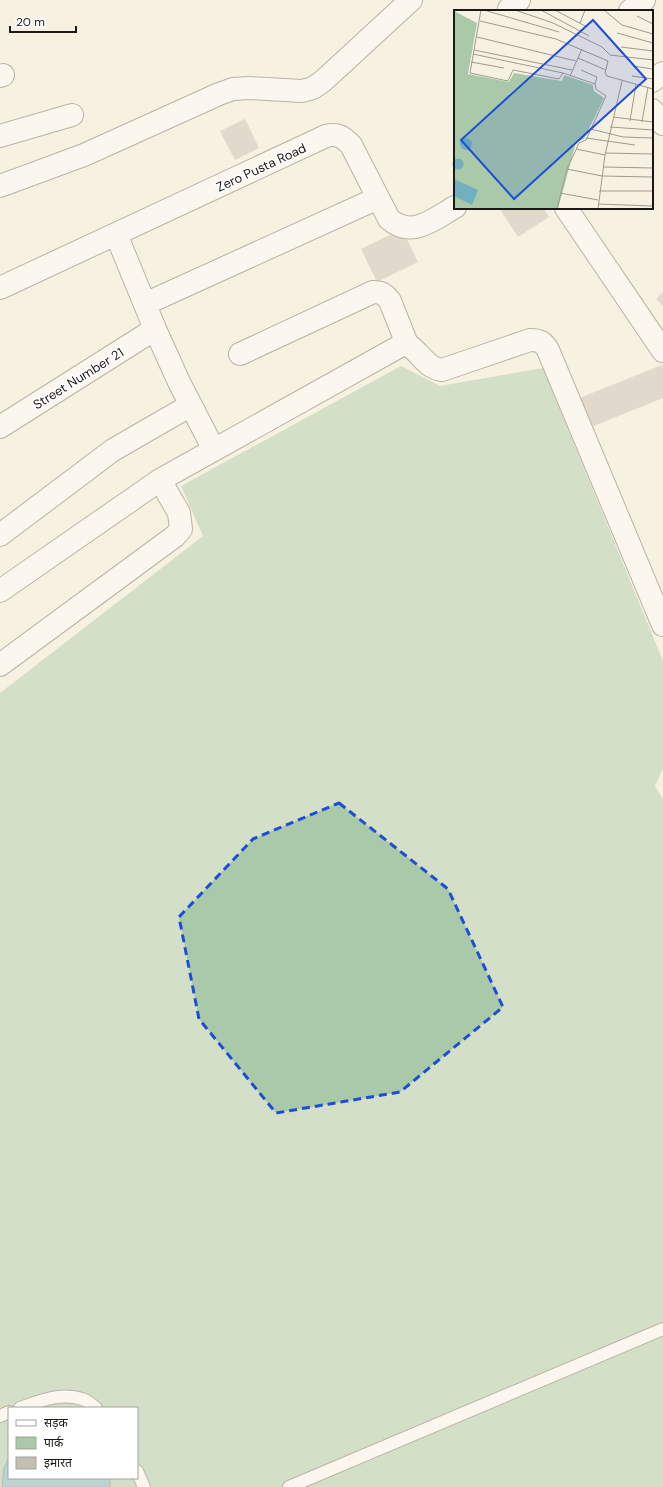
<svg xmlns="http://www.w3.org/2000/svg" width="663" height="1487" viewBox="0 0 663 1487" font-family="'DM Sans','Noto Sans Devanagari',sans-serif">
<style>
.green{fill:#a9c9a8;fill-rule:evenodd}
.water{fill:#72afc1;stroke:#58828d}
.building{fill:#c5bfb1}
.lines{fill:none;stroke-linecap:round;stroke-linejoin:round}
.service-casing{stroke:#6e695c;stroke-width:14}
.minor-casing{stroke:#6e695c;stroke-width:24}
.service{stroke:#fff;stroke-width:12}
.minor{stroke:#fff;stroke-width:22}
.marked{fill:none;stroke:#1d4ed8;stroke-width:3;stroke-dasharray:8 5;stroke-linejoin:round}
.labels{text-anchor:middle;stroke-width:3;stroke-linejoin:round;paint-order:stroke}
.street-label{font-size:13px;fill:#1c1914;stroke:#fff}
.inset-road{fill:none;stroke:#9f9b90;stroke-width:1}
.view{fill:#1d4ed8;fill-opacity:0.15;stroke:#1d4ed8;stroke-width:2}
.inset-edge{fill:none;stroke:#1c1914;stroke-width:2}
</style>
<rect width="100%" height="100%" fill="#f7f1e2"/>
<path class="green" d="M401,366L440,386L543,368L663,661V768L655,786L663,799V1487H0V693L203,536L181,486ZM9,1408H137V1478H9Z"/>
<path class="water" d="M9,1457V1478H110V1487H2L4,1468Z"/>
<path class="building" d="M245,119L259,148L235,160L220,131Z
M499,208H543L549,217L518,237Z
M402,229L418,262L377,282L361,249Z
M663,292V306L656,299Z
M662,365L663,368V398L589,428L577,399Z"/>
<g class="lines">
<defs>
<path id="service" d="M20,1408C40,1401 61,1392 82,1399C87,1400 92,1405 96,1408
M0,1416L9,1412
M137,1471L144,1487
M289,1487L663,1329"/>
<path id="minor" d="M509,9L519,0
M630,11L644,0
M0,76L3,75
M652,81L663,73
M652,110L663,124
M0,136L72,115
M0,186L84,155L219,94L233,89L249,88L302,91L313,88L323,81L411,0
M566,208L663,351
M116,234L155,329L179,382L214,450
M0,288L326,136C338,133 343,137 351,145L389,219C412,239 434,219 455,207
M145,304L378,198
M240,354L373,292C381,292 385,294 390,301L407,344
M0,427L155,329
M0,535L113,450L191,405
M0,591L160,480L402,345L407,344C420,352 426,368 442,370L530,340C540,340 543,342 548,350L663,625
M0,665L175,536L181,529L179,513L160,480"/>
</defs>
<use href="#service" class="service-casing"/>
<use href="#minor" class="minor-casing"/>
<use href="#service" class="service"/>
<use href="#minor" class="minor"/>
</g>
<path d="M0 0H663V1487H0ZM339,803L448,889L503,1007L400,1092L276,1113L199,1019L179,917L253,839Z" fill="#f7f1e2" fill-opacity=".55" fill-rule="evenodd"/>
<path class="marked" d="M339,803L448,889L503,1007L400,1092L276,1113L199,1019L179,917L253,839Z"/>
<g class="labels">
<g class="street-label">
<text transform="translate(261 167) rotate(-25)" y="5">Zero Pusta Road</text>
<text transform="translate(78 378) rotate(-32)" y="5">Street Number 21</text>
</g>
</g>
<g transform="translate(454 10)">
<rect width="199" height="199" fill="#f7f1e2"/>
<path d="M0,1L23,13L14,64L55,72L60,63L108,71L110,65L139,75L140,81L150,88L130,129L122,132L104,199H0Z" fill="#a9c9a8"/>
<path d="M6 134a6 6 0 1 1 12 0a6 6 0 1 1-12 0ZM-1.5 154a5.5 5.5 0 1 1 11 0a5.5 5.5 0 1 1-11 0ZM0,169L24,180L18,195L0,186Z" fill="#72afc1"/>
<path class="inset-road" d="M27,0L16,63L54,71L59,60L105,69L109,63M30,0L105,22M61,0L99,13L148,37L156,45L199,50M87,0L135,26M101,0L133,17M150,0L168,15L199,24M183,6L199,14M26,11L102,29L154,51L151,63L153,66L199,79M126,13L131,0M163,23L199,33M23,27L122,51M167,37L199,41M20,40L118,60M19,44L109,63L141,74L142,79L152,86L132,130L125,133L113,159L103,199M124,48L152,60M17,52L50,58M179,56L199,59M127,60L143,67L141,74M116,66L128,39M178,66L199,69M159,107L199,112M176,111L182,74M188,112L194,77M156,117L199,120M137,119L169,127L199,128M132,128L181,135M122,139L151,145M151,143L199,144M149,157L199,158M113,159L148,166L199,167M145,181H199M106,183L144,190M144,194L199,196M144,199L151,145L168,71"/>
<path class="view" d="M139,10L192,69L60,189L7,130Z"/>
<rect width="199" height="199" class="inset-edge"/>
</g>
<rect x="8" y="1407" width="130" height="72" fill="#ffffff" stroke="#a4a3a1"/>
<rect x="16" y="1420" width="20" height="6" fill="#ffffff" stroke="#a4a3a1"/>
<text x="44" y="1427" font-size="12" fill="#1c1914">सड़क</text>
<rect x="16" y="1437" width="20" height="12" fill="#a9c9a8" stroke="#a4a3a1"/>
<text x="44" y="1447" font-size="12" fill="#1c1914">पार्क</text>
<rect x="16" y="1457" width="20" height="12" fill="#c5bfb1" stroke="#a4a3a1"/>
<text x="44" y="1467" font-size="12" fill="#1c1914">इमारत</text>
<path d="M10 26v6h66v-6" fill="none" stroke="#1c1914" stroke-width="2"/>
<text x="16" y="26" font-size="12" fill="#1c1914" stroke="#ffffff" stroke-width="3" paint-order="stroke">20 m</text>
</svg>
